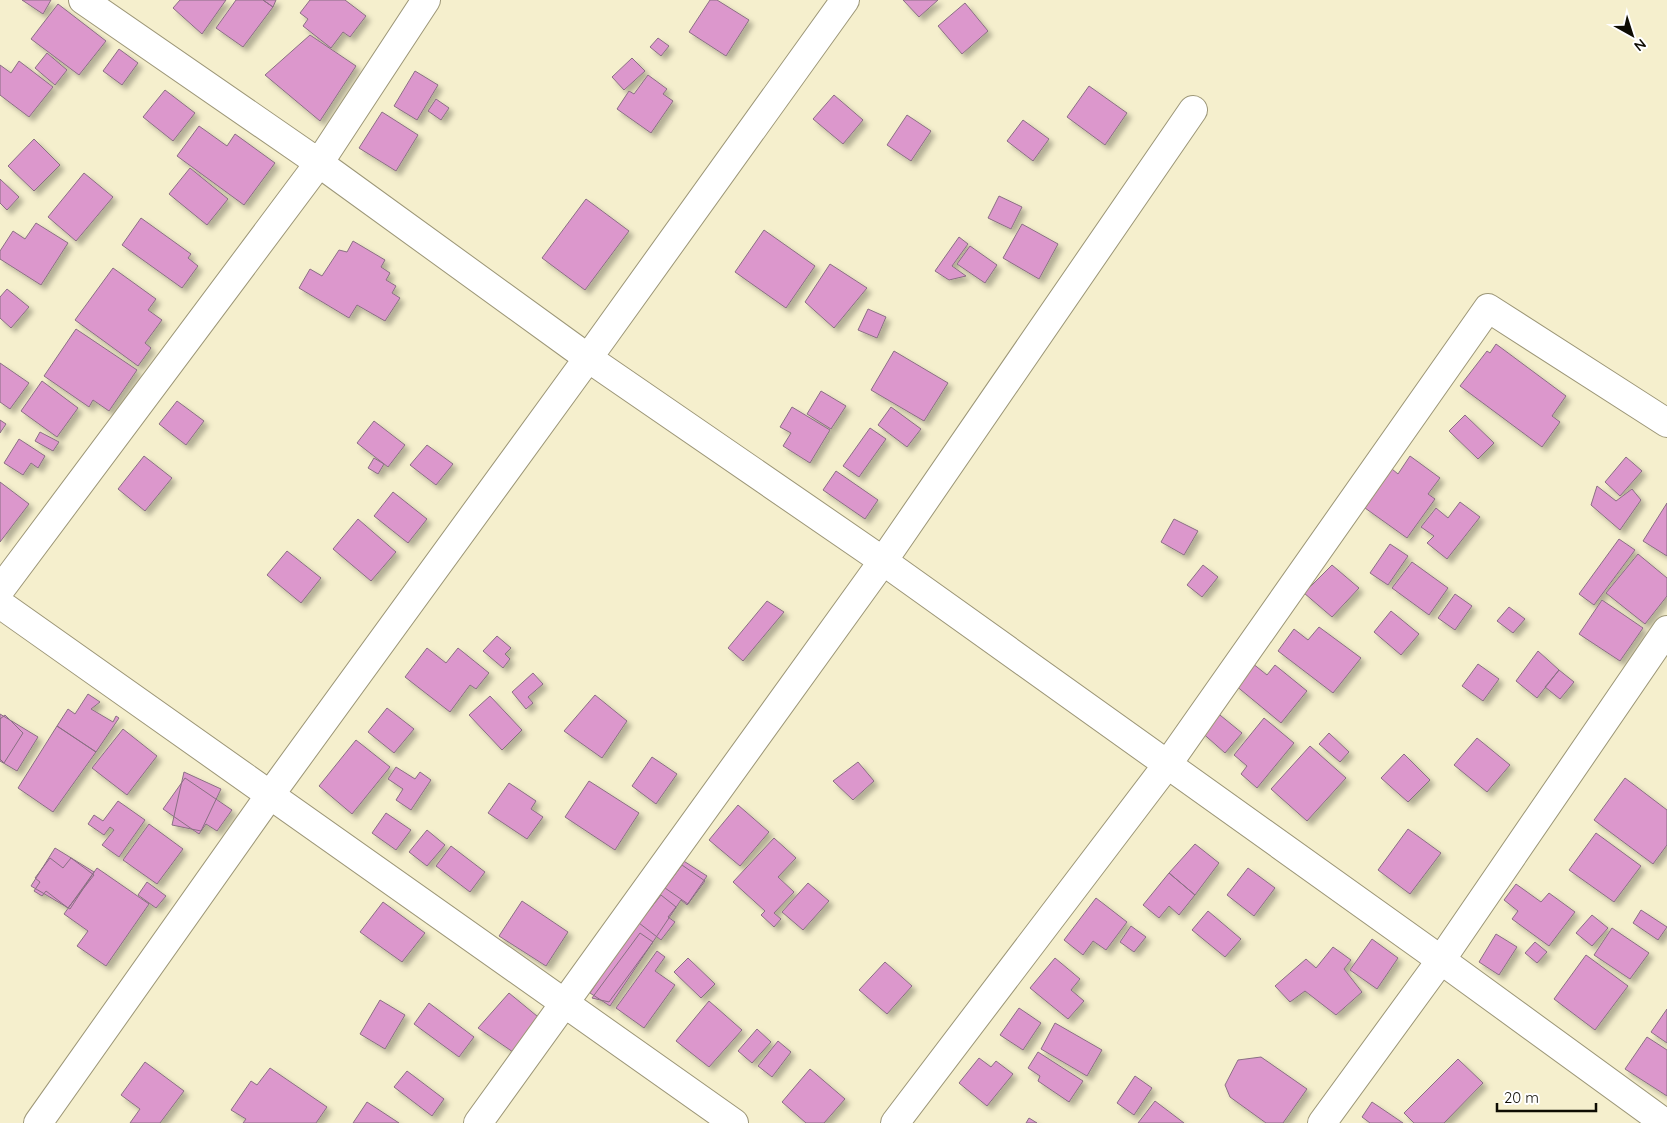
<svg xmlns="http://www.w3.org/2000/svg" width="1667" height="1123" viewBox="0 0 1667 1123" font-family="Quicksand,sans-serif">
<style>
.building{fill:#dc97cc;stroke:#8a6f83;filter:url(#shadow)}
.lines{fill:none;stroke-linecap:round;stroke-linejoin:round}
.minor-casing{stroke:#9c9677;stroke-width:30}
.minor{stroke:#fff;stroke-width:28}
</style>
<defs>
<filter id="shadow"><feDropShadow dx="4.5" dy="4.5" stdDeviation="2.5" flood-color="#0004"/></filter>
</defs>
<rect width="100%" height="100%" fill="#f5efcd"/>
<path class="building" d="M22,0H51L43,14Z
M180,0H226L202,34L173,8Z
M236,0H263L273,7L243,47L216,28Z
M263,0H276L273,7Z
M310,0H345L366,16L350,37L343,32L331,48L303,26L308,19L300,13Z
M710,0H717L749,20L726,56L689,32Z
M903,0H938L919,17Z
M965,3L988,31L962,54L938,26Z
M58,4L106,41L79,75L31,39Z
M310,35L356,66L320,121L265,75Z
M658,38L669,46L661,56L650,47Z
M119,49L138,63L122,85L103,71Z
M47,53L67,70L55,85L35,68Z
M632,58L645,71L624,90L612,77Z
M19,61L53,87L29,117L0,95V65L11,73Z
M415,71L438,85L417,120L394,106Z
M648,75L667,89L663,94L673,101L651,133L617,109L629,91L634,94Z
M1089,86L1127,113L1105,145L1067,117Z
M165,90L195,113L173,141L143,117Z
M834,95L863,120L843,144L813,119Z
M436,99L449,108L441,120L428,111Z
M382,112L418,135L396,171L359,148Z
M907,115L931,131L911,161L887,145Z
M1023,120L1049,139L1033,161L1007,141Z
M199,126L227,146L235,134L275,163L244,205L177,156Z
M34,139L60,165L34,191L8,166Z
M190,168L228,199L207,225L169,194Z
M84,173L113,197L76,241L48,217Z
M0,179L19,197L7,210L0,203Z
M999,196L1022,207L1011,229L988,218Z
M586,199L629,231L585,290L542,258Z
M141,218L191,254L188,258L198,266L182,288L122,245Z
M36,223L68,243L41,285L0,259V251L13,231L25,239Z
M1022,224L1058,244L1039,279L1003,258Z
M764,230L815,266L786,308L735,272Z
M959,237L968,244L952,266L966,276L949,280L935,271Z
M353,241L385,260L381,267L390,273L386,280L396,286L392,293L400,298L385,321L357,305L349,318L299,288L310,269L322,276L339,250L347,252Z
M970,246L997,265L985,283L957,264Z
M830,264L867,288L834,328L805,302Z
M113,268L156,299L148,310L162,320L145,343L151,348L138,366L75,320Z
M7,289L29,307L11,328L0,318V297Z
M868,309L886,317L877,338L858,330Z
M76,329L137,370L109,411L93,400L89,407L44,376Z
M1496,344L1566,396L1552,416L1560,422L1542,447L1460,386L1487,351L1490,353Z
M894,351L948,383L924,421L871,390Z
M0,363L29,383L10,409L0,402Z
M42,381L78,408L57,437L21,411Z
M821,391L846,406L831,429L807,414Z
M177,401L204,421L186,445L159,424Z
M792,407L830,430L810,463L783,446L791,433L780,427Z
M891,407L921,429L907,447L878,425Z
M1465,415L1494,443L1478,459L1449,431Z
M0,420L6,424L0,433Z
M374,421L405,445L388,467L357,443Z
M870,428L886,439L859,477L843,466Z
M40,432L59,442L53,451L35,441Z
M19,439L45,456L38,468L31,463L23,475L4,463Z
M427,445L453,464L436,485L410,465Z
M144,456L172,478L145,511L118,489Z
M1410,456L1440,478L1428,494L1435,499L1407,538L1365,508L1392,469L1398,474Z
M1626,457L1642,471L1620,496L1605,482Z
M374,458L384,464L378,474L368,468Z
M836,471L878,500L865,519L823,490Z
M0,482L29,504L0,542Z
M1597,486L1616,501L1632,489L1641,500L1620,530L1591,505Z
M393,492L427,519L408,543L374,516Z
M1460,502L1480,517L1447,559L1427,543L1434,536L1421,527L1436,508L1448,518Z
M1667,503V556L1643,541Z
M358,519L396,552L371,581L333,549Z
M1174,519L1198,531L1184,555L1161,542Z
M1619,539L1635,550L1594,605L1579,594Z
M1390,544L1408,556L1388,585L1370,573Z
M287,551L321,578L301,603L267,575Z
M1638,554L1667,578V596L1645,624L1606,593Z
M1412,562L1448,588L1429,615L1392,588Z
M1203,565L1218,577L1202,597L1187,585Z
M1332,565L1359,588L1332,617L1304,593Z
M1455,594L1472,606L1455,630L1438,618Z
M1602,600L1643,628L1620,661L1579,634Z
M767,601L784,612L743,661L728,648Z
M1509,607L1525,619L1513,633L1497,621Z
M1391,611L1419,634L1401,655L1374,632Z
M1319,627L1361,658L1333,693L1278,651L1294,629L1308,640Z
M497,636L511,648L505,654L510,659L503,668L483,651Z
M427,648L446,663L458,648L489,673L476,689L470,685L450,712L405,677Z
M1538,651L1559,670L1537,698L1516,681Z
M1252,663L1267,675L1275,665L1307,691L1281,723L1235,685Z
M1478,664L1499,679L1483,701L1462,686Z
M1559,670L1574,682L1560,699L1545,687Z
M533,673L543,684L528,697L533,703L526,709L512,692Z
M88,694L100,702L91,709L113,722L116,716L119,718L96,752L57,726L68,709L75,714Z
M595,695L627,721L602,758L564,731Z
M490,696L522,730L502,750L469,715Z
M387,708L414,729L394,753L368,732Z
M1215,711L1242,733L1225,753L1199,730Z
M0,714L38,737L17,771L0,761Z
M5,715L23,733L4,763L0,759V719Z
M1264,718L1294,743L1257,788L1241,774L1247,766L1234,755Z
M57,726L96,752L53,812L18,788Z
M123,729L157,756L127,795L92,768Z
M1329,733L1349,752L1340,762L1319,744Z
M1477,738L1510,765L1487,792L1454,765Z
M356,740L390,767L352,814L319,786Z
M1310,746L1346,778L1307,821L1271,789Z
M1404,754L1430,780L1408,802L1381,778Z
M652,757L677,774L656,804L632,786Z
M858,762L874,781L853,800L833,781Z
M396,767L415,779L420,772L431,780L411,810L396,800L403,789L388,779Z
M184,772L221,789L201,831L172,825Z
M185,778L232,810L217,831L206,824L199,834L163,809Z
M1625,778L1667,810V845L1653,864L1594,820Z
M589,781L639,813L615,850L565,817Z
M509,783L536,801L531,809L543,817L527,839L488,813Z
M118,801L145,820L119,857L102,845L114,830L110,827L104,835L88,824L94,815L103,821Z
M738,805L769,832L740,866L709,840Z
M386,813L411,830L396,850L372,833Z
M149,824L183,849L157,884L123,860Z
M1408,829L1441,853L1410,894L1378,870Z
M427,830L445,845L427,866L409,852Z
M1596,833L1641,866L1614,902L1569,870Z
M774,838L796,858L778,877L794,892L774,913L781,919L774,927L761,915L765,911L733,882Z
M1195,844L1219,863L1195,895L1169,873Z
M451,846L485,872L470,892L436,866Z
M55,848L94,872L70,909L31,886Z
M50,858L63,868L71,858L94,875L68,908L46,891L42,896L34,891L40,882L35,878Z
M679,858L707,876L687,905L681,900L610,1006L590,993Z
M682,865L705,881L688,904L665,888Z
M97,868L149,904L106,966L77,946L88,931L64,914Z
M1248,868L1275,888L1254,916L1227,895Z
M1169,873L1195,895L1179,915L1169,906L1159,918L1143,905Z
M147,882L166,896L156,908L138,895Z
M808,883L829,901L803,930L782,912Z
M1516,884L1541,902L1549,893L1575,912L1549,946L1512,919L1518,911L1504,900Z
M661,895L676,907L668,917L675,922L661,940L639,923Z
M1096,898L1127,922L1106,950L1093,941L1083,955L1064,940Z
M522,901L568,932L546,966L499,936Z
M383,902L425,933L402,962L360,932Z
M1641,910L1667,927L1658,940L1633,923Z
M1208,911L1241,939L1225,957L1192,930Z
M1592,915L1608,928L1592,946L1576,933Z
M1131,926L1146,937L1134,952L1120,942Z
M1612,928L1649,953L1630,979L1594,955Z
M640,933L653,942L609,1002L592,998Z
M1496,934L1517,947L1499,975L1479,962Z
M1372,939L1398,958L1377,989L1350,970Z
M1535,942L1547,952L1537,963L1525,953Z
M1333,947L1351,960L1344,969L1362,992L1336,1015L1305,991L1290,1002L1275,986L1306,959L1316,968Z
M657,951L665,957L655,971L675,985L644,1028L616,1008Z
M1586,955L1628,986L1595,1030L1554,999Z
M688,958L715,984L701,998L674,972Z
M1055,958L1080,979L1071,990L1084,1001L1068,1019L1030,988Z
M885,962L912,986L887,1014L859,990Z
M509,993L543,1021L513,1052L478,1028Z
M380,1000L405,1015L385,1049L360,1034Z
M709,1001L742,1030L709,1067L676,1041Z
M429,1003L474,1037L459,1057L414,1024Z
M1019,1008L1041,1023L1023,1050L1000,1035Z
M1667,1009V1043L1651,1032Z
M1055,1023L1102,1050L1087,1076L1041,1049Z
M757,1029L771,1042L752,1063L738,1051Z
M1647,1037L1667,1050V1096L1625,1069Z
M778,1041L791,1052L772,1077L758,1066Z
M1038,1052L1083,1081L1069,1102L1038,1081L1040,1076L1028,1068Z
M1261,1057L1307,1089L1283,1123H1266L1230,1097L1225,1085L1238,1060Z
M979,1058L991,1067L996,1061L1013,1074L987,1106L959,1083Z
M1458,1059L1483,1083L1444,1123H1414L1404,1113Z
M145,1062L184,1091L160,1123H130L140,1109L121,1095Z
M270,1068L327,1107L316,1123H243L246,1119L231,1110L251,1081L257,1085Z
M810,1069L845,1099L824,1123H806L782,1102Z
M407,1071L444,1099L432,1116L394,1087Z
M1135,1076L1152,1088L1134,1115L1117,1103Z
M1155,1101L1184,1123H1138Z
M367,1102L399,1123H353Z
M1372,1102L1403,1123H1370L1362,1117Z
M1029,1118L1037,1123H1026Z"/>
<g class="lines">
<defs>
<path id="minor" d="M83,0L319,163L588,358L883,561L1441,960L1665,1123
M0,590L319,163L426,0
M0,604L734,1123
M38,1123L270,795L588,358L845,0
M478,1123L883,561L1193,110
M895,1123L1167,765L1488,308L1667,423
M1322,1123L1441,960L1667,630"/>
</defs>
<use href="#minor" class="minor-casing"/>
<use href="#minor" class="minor"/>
</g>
<g transform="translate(1632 35) rotate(141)" stroke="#ffffff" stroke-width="4" paint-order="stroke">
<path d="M0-4L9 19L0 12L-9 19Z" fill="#0e0c03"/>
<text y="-8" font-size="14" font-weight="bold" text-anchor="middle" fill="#0e0c03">N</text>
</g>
<path d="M1497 1103v8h99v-8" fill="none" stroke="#0e0c03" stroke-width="2.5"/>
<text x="1504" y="1103" font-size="15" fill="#0e0c03" stroke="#ffffff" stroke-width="4" paint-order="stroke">20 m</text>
</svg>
